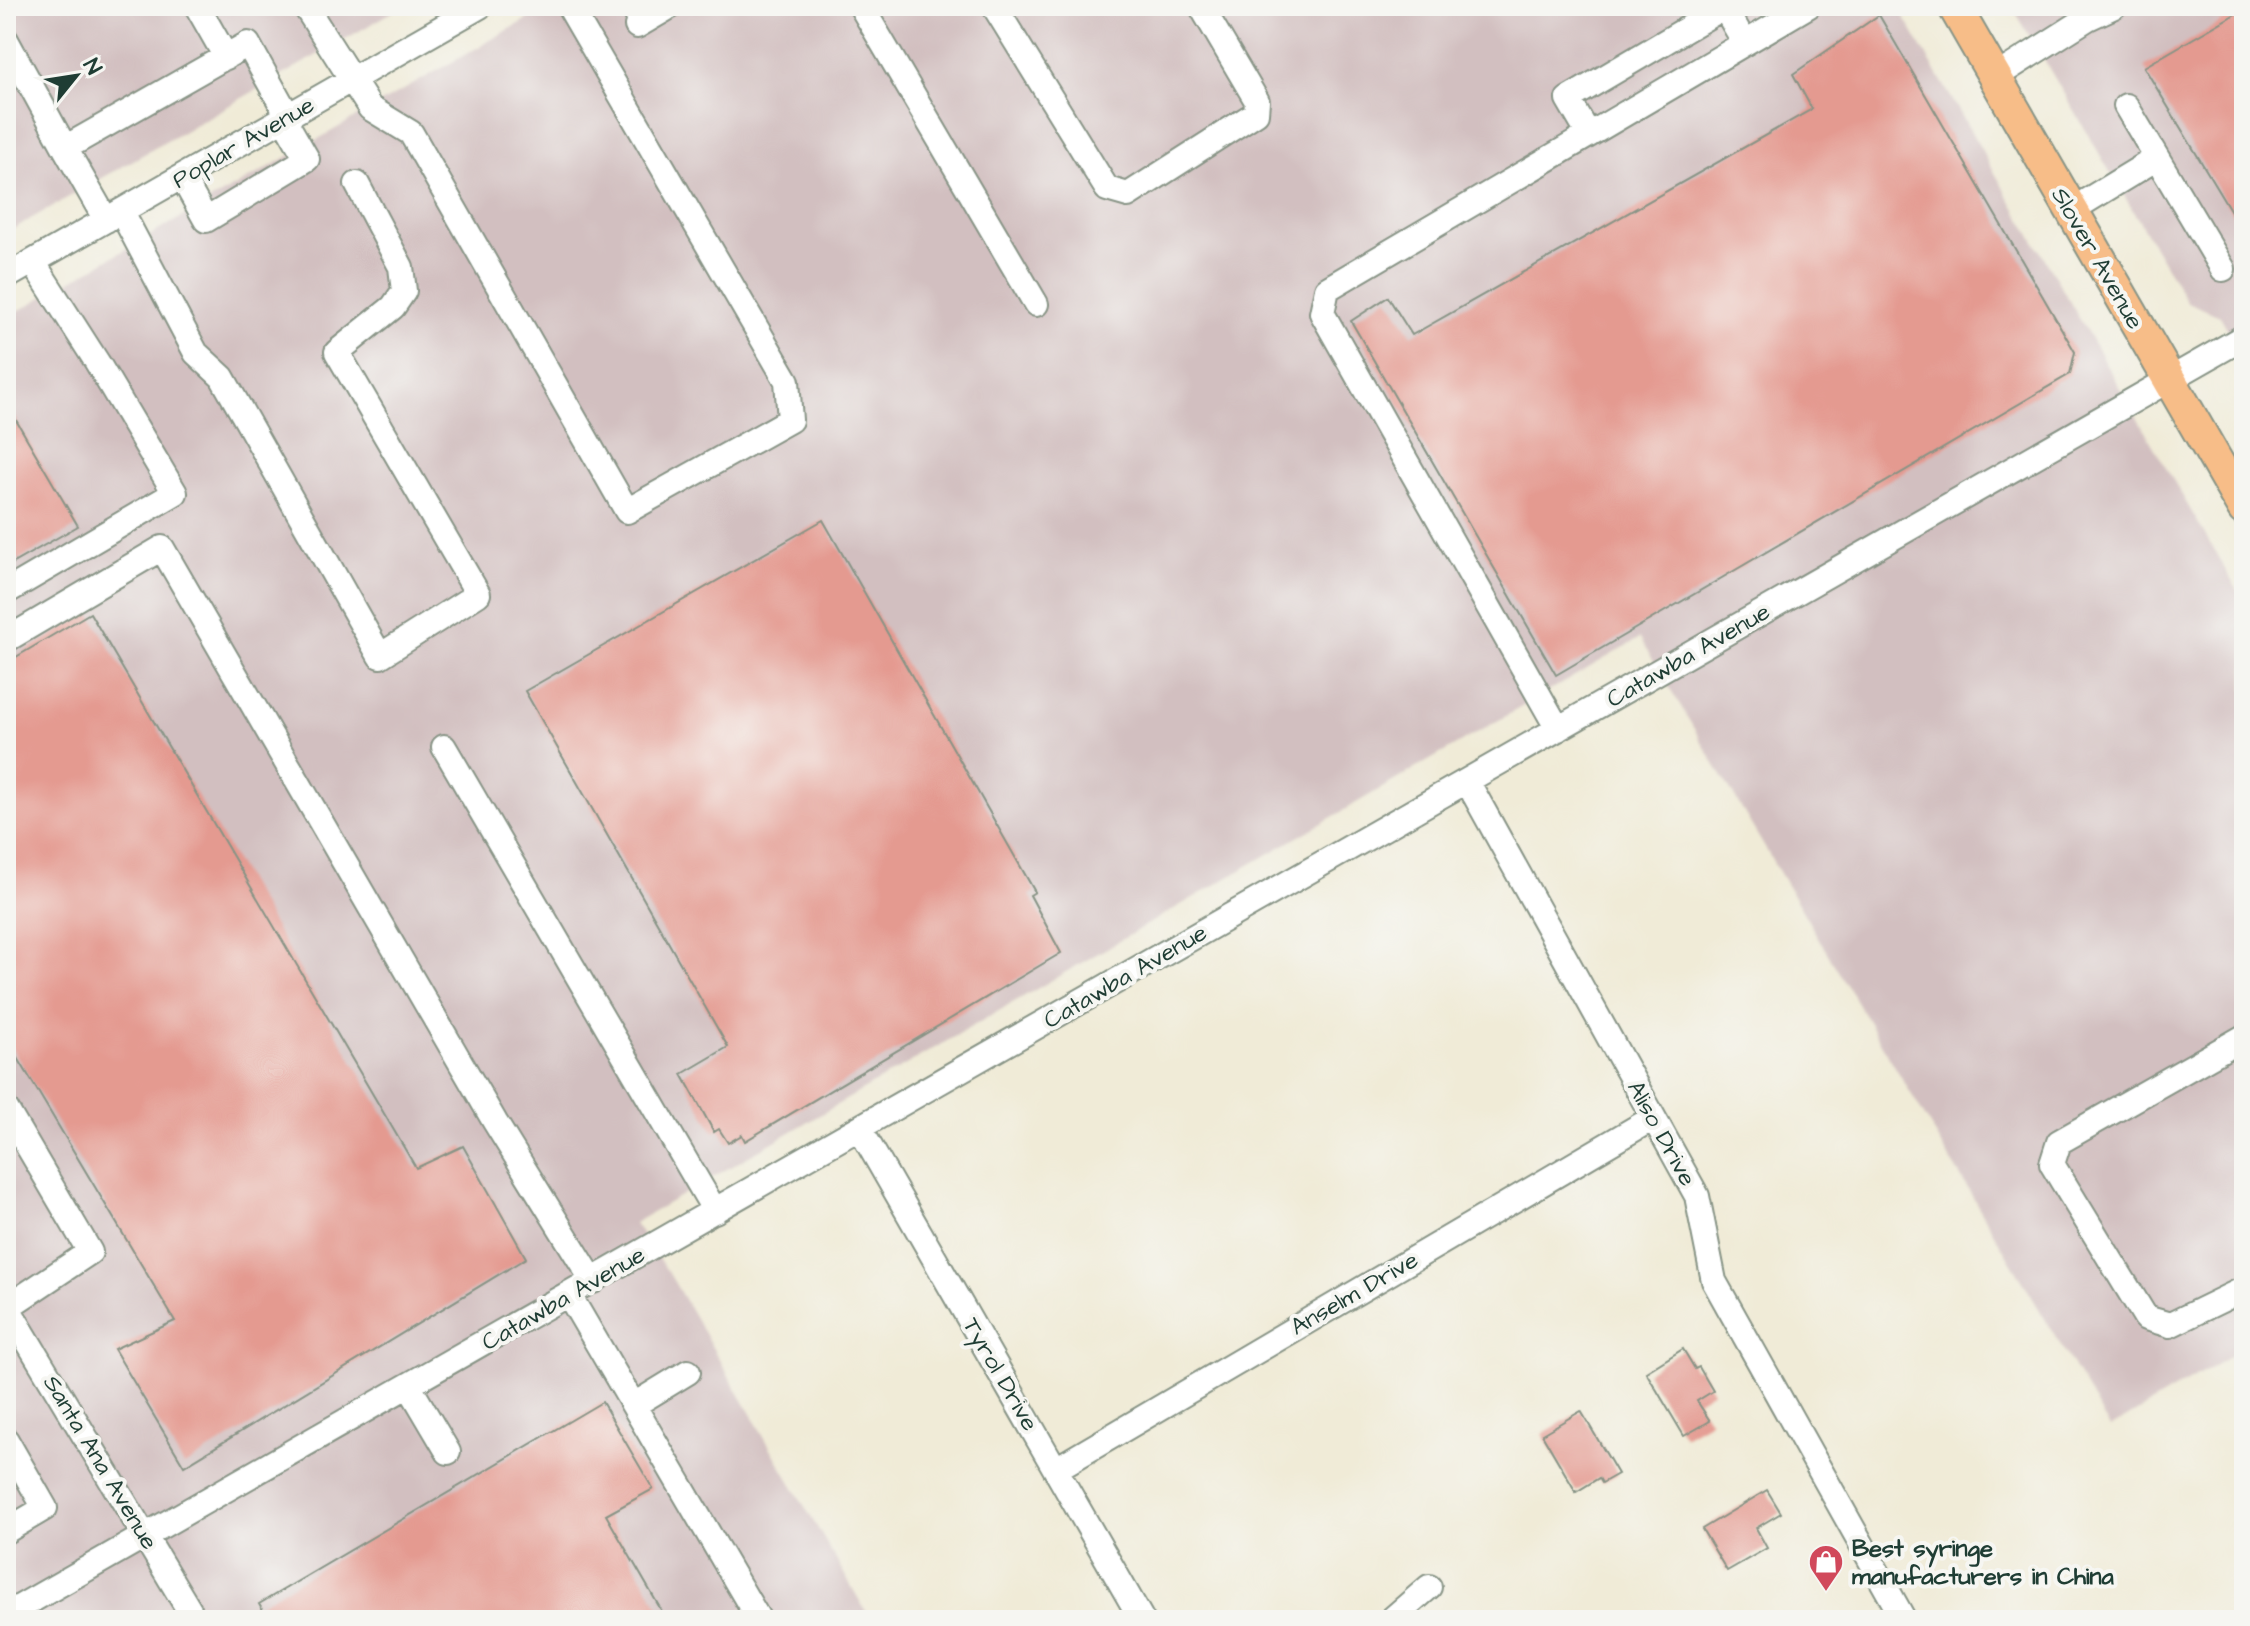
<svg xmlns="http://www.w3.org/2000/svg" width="2250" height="1626" viewBox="0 0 2250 1626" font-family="'Architects Daughter',sans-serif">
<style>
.industrial{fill:#d2bfc0}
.building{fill:#e49a90}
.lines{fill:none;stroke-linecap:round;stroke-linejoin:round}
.minor-casing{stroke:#889486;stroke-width:28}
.major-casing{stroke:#889486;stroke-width:36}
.minor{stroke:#fff;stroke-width:24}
.major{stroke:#f7bd88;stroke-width:32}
.labels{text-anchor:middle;stroke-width:8;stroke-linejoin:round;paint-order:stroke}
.street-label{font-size:24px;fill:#1f3d34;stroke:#f6f6f2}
.poi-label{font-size:24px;font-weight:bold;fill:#1f3d34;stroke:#f6f6f2;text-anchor:start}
</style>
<rect width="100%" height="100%" fill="#f6f6f2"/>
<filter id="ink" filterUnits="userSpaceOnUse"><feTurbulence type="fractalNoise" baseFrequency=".0125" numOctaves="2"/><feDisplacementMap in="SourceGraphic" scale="16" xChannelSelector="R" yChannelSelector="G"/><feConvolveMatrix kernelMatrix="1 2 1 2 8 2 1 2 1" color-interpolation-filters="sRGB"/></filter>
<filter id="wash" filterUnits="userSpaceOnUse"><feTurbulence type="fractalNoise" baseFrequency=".006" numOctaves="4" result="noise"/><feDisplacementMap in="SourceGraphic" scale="32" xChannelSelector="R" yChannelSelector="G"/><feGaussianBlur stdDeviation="1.8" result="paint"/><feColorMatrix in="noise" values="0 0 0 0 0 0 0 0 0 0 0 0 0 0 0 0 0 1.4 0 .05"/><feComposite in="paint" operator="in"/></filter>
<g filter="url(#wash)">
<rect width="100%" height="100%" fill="#f0ebd7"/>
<path class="industrial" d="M6,6H403L6,233Z
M550,6H1898L2244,602V1348L2110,1428L1640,638L634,1223L670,1275L871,1620H6V318Z
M2012,6H2244V357L2220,316L2187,302Z"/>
<g id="blocks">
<path class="building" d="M2244,9V233L2144,67Z
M1879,15L2075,352L2070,374L1556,675L1351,321L1388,297L1412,335L1812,109L1793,74Z
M6,403L78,526L6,567Z
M823,520L1035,892L1030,895L1061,953L745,1141L742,1135L728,1143L719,1129L714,1132L682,1074L728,1047L525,691Z
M90,613L416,1168L463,1146L526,1258L184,1466L114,1349L175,1321L6,1038V663Z
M1683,1349L1695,1369L1699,1367L1713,1391L1697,1401L1710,1421L1684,1436L1646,1372Z
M602,1402L653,1489L606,1515L667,1620H268L259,1604Z
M1581,1411L1618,1474L1602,1483L1599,1478L1576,1492L1542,1434Z
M1767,1490L1781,1513L1756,1528L1767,1548L1727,1571L1702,1529Z"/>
</g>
</g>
<g filter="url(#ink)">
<use href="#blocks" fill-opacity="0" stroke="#889486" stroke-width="2"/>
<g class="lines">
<defs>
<path id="minor" d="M197,6L226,57
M305,6L370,108L411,133L627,511L790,420L787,381L569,6
M861,6L1036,304
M994,6L1107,189L1128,195L1256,113L1257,101L1201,6
M637,26L671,6
M6,40L65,148
M1995,77L2088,18L2114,6
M2126,106L2157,158
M1589,135L1568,99L1724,7L1745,43
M182,177L206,220L307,159L284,119
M121,211L196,353L222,377L380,656L478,594L337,352L393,307L404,291L401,267L357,184
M2070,211L2157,158L2223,269
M106,220L65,148L248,44L288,116
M6,277L480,6
M6,592L175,493L97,362L33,262
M6,640L162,548L495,1122L593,1281
M1558,729L1322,313L1327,289L1808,6
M444,747L715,1211
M1467,781L1697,1196L1714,1281L1904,1620
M2244,1037L2059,1142L2052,1164L2146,1318L2170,1325L2244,1289
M6,1109L90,1252L6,1308
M860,1129L1142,1620
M569,1295L759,1620
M6,1305L195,1620
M409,1386L448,1452
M634,1405L688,1372
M6,1440L45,1508L6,1531
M1056,1469L1653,1118
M6,1615L2244,337
M1391,1620L1429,1587"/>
<path id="major" d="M1954,6L2244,509"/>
</defs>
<use href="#minor" class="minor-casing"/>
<use href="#major" class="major-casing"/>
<use href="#minor" class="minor"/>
<use href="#major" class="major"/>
</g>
</g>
<defs>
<symbol id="shop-pin" viewBox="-11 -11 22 30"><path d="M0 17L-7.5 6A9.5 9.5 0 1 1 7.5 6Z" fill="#d1495b" stroke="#f6f6f2"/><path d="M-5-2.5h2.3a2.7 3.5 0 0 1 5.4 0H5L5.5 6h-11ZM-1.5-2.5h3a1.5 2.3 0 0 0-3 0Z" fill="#fff"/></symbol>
</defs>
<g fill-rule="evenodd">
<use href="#shop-pin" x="1806" y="1542" width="40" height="54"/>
</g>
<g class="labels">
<g class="street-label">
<text transform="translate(243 142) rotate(-30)" y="8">Poplar Avenue</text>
<text transform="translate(2098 258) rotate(60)" y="8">Slover Avenue</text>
<text transform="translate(1688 655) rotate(-30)" y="8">Catawba Avenue</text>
<text transform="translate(1125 976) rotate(-30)" y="8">Catawba Avenue</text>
<text transform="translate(1662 1133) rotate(61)" y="8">Aliso Drive</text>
<text transform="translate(1354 1293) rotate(-30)" y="8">Anselm Drive</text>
<text transform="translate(563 1298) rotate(-30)" y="8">Catawba Avenue</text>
<text transform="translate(1001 1374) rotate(60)" y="8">Tyrol Drive</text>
<text transform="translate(101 1462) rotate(59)" y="8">Santa Ana Avenue</text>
</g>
<g class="poi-label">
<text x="1852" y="1556">Best syringe<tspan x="1852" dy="28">manufacturers in China</tspan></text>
</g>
</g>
<rect width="2250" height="1626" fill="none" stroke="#f6f6f2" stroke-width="32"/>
<g transform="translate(76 76) rotate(60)" stroke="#f6f6f2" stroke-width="6" paint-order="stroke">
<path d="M0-6L14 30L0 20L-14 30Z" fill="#1f3d34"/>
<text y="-12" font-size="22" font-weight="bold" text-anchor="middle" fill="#1f3d34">N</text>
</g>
</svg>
